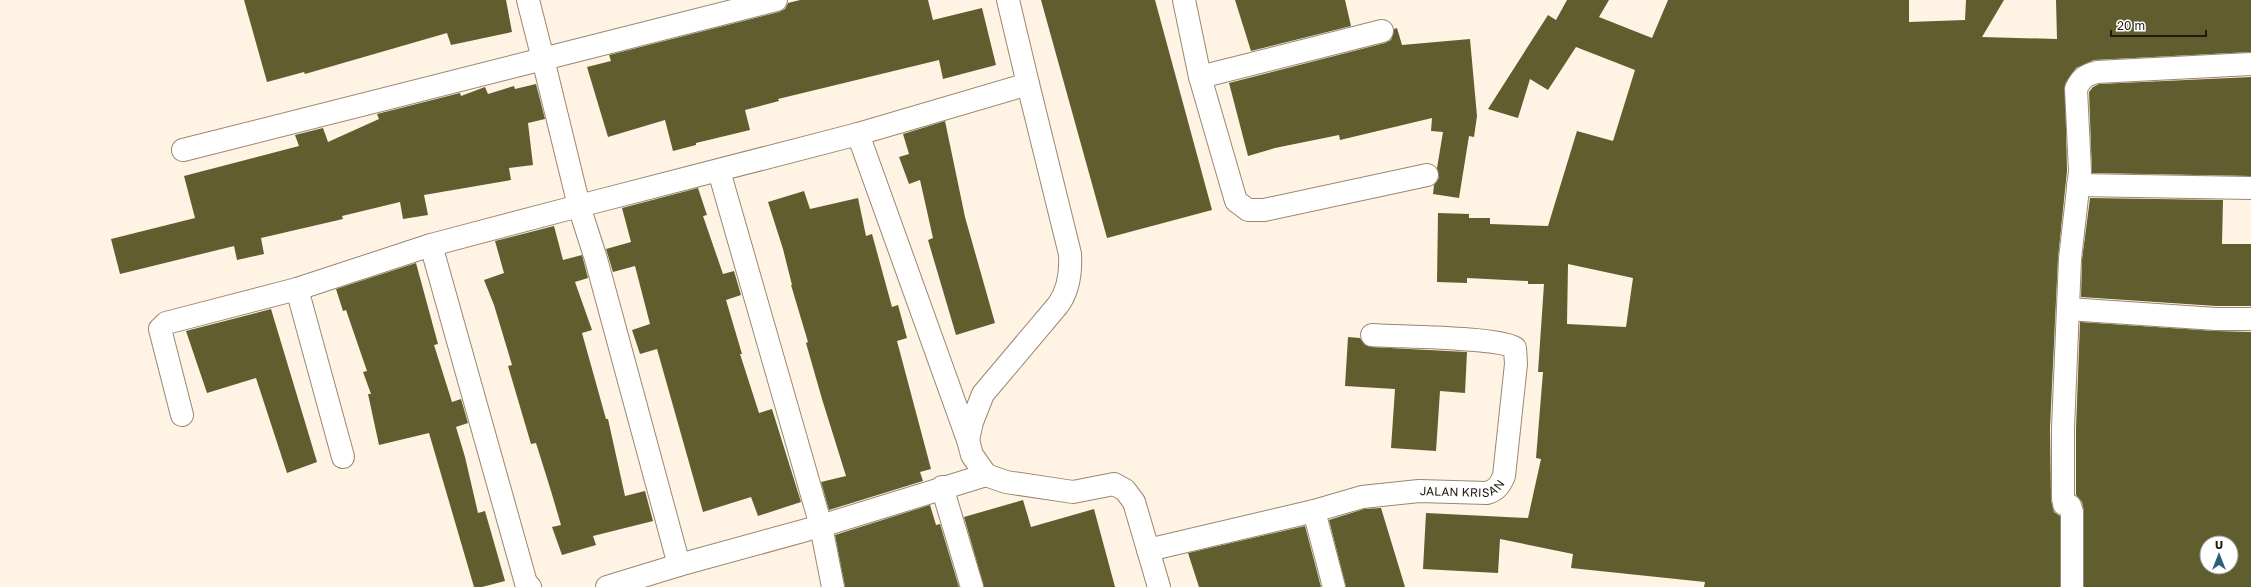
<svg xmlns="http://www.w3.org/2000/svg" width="2251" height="587" viewBox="0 0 2251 587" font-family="'Golos Text',sans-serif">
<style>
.building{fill:#605e2f;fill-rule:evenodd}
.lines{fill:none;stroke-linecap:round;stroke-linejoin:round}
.street-casing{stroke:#998770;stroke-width:24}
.street{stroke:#fff;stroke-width:22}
.labels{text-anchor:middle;stroke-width:4;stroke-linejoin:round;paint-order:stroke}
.street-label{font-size:12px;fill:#201910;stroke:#fff}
</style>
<rect width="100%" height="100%" fill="#fff3e4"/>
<path class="building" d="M244,0H506L512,32L451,45L447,33L305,74L304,72L267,82Z
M800,0H928L933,20L982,8L996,65L943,79L939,60L778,99L779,101L745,110L750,130L696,143V145L673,151L665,120L608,137L587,67L611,61L609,55L779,12L785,9L788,3Z
M1041,0H1155L1212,210L1107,238Z
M1235,0H1345L1351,26L1251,51Z
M1567,0H1609L1599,17L1652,38L1668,0H1909V22L1965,20L1966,0H2004L1982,37L2057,39L2056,0H2251V52L2094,60L2076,68L2065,84L2067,171L2058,258L2050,428L2051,500L2054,512L2060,516V587H1704L1705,582L1571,568L1573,554L1500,539L1498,573L1423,569L1426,513L1528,518L1541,459L1536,458L1543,372H1538L1544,284H1528V281L1467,278V283L1437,282L1438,213L1469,214V218H1490V224L1548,226L1577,131L1613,141L1635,70L1576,47L1548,90L1530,79L1518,118L1488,109L1548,15L1556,20ZM1568,264L1633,278L1626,327L1567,324Z
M1397,28L1402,45L1470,39L1477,116L1474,137L1469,136L1459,198L1433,194L1434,185L1439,178L1437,168L1443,132L1431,131L1432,118L1340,140L1339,135L1275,148L1248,156L1229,83L1385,43L1391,40L1394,29Z
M2251,77V176L2092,173L2089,92L2093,87L2099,84Z
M536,84L545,119L528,123L533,165L509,168L511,180L424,195L428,215L403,219L400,202L342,216L343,219L261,238L264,254L237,260L234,246L120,274L111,239L195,218L184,176L299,146L295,135L323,128L328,142L379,119L377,114L460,93L461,96L485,87L488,94L514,86L515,89Z
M945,121L965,217L995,323L956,335L928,240L933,238L920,180L909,184L899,157L909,154L903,134Z
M698,188L707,215L703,216L723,274L734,271L741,295L726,300L742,354H740L759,413L772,409L801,502L758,516L751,497L703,512L657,349L640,354L632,330L650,324L635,266L613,272L606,249L631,242L622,208Z
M804,191L810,209L858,198L866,236L872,234L892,307L898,305L907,338L897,341L931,469L920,472L923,481L829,510L821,482L846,476L822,399L806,343L808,342L791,285H792L783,249L768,202Z
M2090,198L2223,200L2222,244H2251V306H2216L2081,297L2082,260Z
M554,226L563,260L582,255L588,278L575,282L592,330L582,333L606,419H608L625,496L645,491L653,521L593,536L596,545L562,555L552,527L561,525L551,491L536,443L531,444L508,366L512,365L494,305L484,280L504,273L495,241Z
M416,263L438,344L434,345L452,402L461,399L468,423L456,427L465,457L478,513L485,511L505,581L482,587H474L429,433L379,445L368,394H371L363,372L367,371L346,310L343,311L336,289Z
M271,309L317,462L287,473L256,378L207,393L186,331Z
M2080,322L2215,331L2251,332V587H2084V512L2082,502L2076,495V428ZM2207,543H2231V567H2207Z
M1348,337L1360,338L1365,345L1371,347L1467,352L1465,393L1440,391L1436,451L1391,448L1395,389L1345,386Z
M1023,500L1031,527L1094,509L1115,587H984L964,517Z
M930,505L936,525L940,524L959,587H845L835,535Z
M1381,508L1405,587H1346L1329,520L1364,509Z
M1305,526L1321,587H1199L1188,553Z"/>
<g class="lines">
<defs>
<g id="street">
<path d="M1184,0L1200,77L1236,201L1248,210H1264L1427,175"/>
<path d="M1200,77L1382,31"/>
<path d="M183,150L543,59L528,0"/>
<path d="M2078,185L2251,188"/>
<path d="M431,245L526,583L530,587"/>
<path d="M297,289L343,457"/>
<path d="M2068,309L2216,319H2251"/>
<path d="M182,415L160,329L166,323L297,289L431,245L579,206L543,59L776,0"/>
<path d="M968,440L972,422L983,394L1058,305C1069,290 1071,272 1070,254L1028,84"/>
<path d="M986,475L1006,482L1073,492L1114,484L1125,490L1134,502L1159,587"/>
<path d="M942,487L972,587"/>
<path d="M1314,511L1334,587"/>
<path id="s1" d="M1148,550L1314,511L1362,497L1419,491L1487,493C1497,490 1500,485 1504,476L1516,364L1515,348C1499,337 1398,337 1372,335"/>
<path d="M679,565L596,259L579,206L858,134L1028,84L1008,0"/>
<path d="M607,587L679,565L821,526L719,171"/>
<path d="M833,587L821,526L986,475L972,455L968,440L858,134"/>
<path d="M2072,587V512L2070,506L2064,504L2063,498V428L2070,259L2080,171L2076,89C2081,78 2086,75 2097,72L2251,64"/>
</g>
</defs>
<use href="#street" class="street-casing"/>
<use href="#street" class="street"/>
</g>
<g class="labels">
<g class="street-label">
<text dy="4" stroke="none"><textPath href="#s1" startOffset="322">JALAN KRISAN</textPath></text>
</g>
</g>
<g transform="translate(2219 555)"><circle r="19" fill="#ffffff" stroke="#a6a39f"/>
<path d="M0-3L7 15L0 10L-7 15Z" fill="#2b607c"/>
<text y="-6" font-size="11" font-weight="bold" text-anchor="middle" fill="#201910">U</text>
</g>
<path d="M2111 30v6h95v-6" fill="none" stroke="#201910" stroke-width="2"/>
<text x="2117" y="30" font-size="12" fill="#201910" stroke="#ffffff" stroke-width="3" paint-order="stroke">20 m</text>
</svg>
